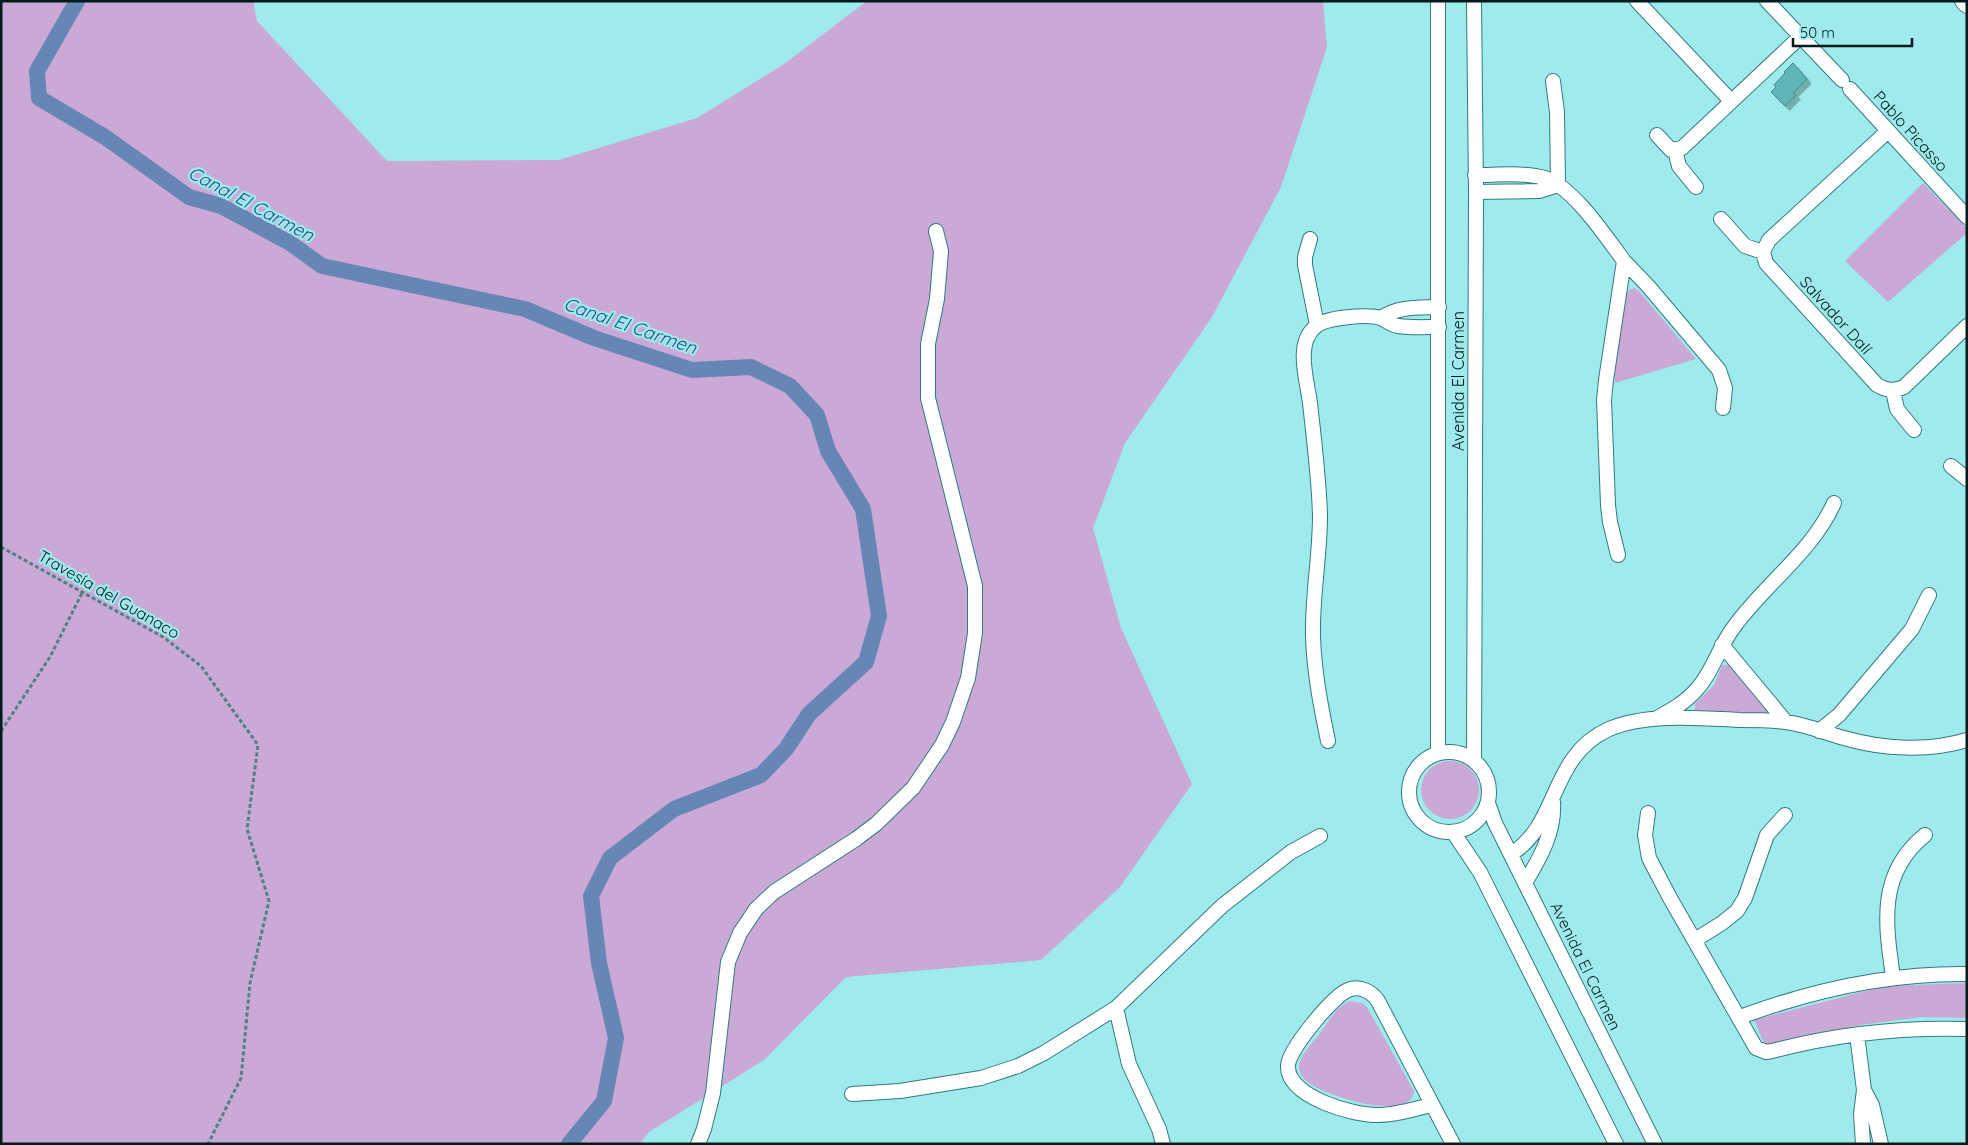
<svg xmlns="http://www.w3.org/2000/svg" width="1968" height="1145" viewBox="0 0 1968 1145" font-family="Quicksand,sans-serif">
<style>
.green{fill:#cba9d6}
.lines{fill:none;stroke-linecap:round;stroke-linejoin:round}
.canal{stroke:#6687b6;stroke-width:16}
.building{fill:#61b5b7;stroke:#3d888a;filter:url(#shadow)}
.minor-casing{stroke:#2f7c7e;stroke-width:16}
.tertiary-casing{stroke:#2f7c7e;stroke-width:18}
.path{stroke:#4f8283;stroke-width:3;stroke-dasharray:4 2.5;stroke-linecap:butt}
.minor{stroke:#fff;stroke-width:14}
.tertiary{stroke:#fff;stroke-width:16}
.labels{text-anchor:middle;stroke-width:4.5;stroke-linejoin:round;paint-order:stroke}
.street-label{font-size:16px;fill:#001b1c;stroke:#9feaec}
.water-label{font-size:18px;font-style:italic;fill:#224d8a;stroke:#9feaec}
</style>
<defs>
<filter id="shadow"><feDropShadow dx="4.5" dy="4.5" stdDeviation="0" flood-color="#0004"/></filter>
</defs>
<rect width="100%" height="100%" fill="#9feaec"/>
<path class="green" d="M1,1H253L257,21L387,161L559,160L697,118L784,64L867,1H1323L1327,47L1281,187L1212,317L1125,443L1093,528L1121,628L1192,784L1120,887L1041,960L846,977L764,1060L649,1132L640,1144H1Z
M1923,183L1967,228V233L1888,302L1845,261Z
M1634,288L1639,291L1696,359L1615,383L1614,369L1627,293L1629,290Z
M1729,664L1772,713L1768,716L1695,710V704L1714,685L1722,666Z
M1421 790a29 29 0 1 1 58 0a29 29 0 1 1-58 0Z
M1967,983V1018L1921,1017L1860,1025L1765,1046L1754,1020L1885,986Z
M1350,1001L1362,1003L1367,1007L1414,1091C1412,1124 1322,1095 1308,1082C1303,1079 1299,1072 1299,1066C1300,1055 1311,1045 1317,1037C1326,1026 1336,1006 1350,1001Z"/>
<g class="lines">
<path class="canal" d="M77,1L37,71L39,98L105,137L189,197L221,206L290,243L322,266L525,309L594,338L692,370L751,367L790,386L817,415L828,451L863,509L879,616L866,662L809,714L786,749L761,775L674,809L610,858L591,896L599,963L616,1038L604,1101L569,1144"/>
</g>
<path class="building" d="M1793,63L1807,79L1793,93L1796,95L1785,106L1771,92L1776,87L1774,85L1785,73L1784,72Z"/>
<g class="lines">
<defs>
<path id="minor" d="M1438,1V753
M1637,1L1731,101
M1767,1L1842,80
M1553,81L1557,112L1558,185
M1850,89L1967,217
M1888,131L1769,240L1763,252L1766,263L1877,385C1887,391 1894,391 1904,387L1967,326
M1657,135L1671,150L1682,148L1800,37
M1675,150L1679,166L1696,187
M1475,175C1497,175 1524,172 1545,178C1573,187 1606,237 1624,261L1606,380L1604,400L1608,505L1610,522L1618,555
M1476,192L1539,191L1558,185
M1721,219L1745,246L1763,252
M1310,239L1305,257V265L1317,325
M1624,261L1648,286L1719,370L1725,388L1723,408
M1381,318C1398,306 1419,308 1439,307
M1893,391L1897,409L1914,430
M1951,466L1967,479
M1722,645L1786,722
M1657,718C1672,710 1686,702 1697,689C1713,672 1719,646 1734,627C1765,584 1812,552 1834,503
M1819,731L1839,715L1912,629L1929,595
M1328,741C1321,707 1314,672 1313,636C1312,596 1320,556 1320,516C1319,478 1314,440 1310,403C1307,380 1295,344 1315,327C1325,317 1368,314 1381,318C1387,321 1391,325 1398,326C1411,328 1426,327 1439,327
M1409 792a40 40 0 1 1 80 0a40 40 0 1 1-80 0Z
M1474,761L1476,192L1474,1
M1488,803L1495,823L1655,1144
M1648,813L1645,835L1649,858L1670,898L1756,1048L1766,1052L1772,1051C1836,1034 1901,1027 1967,1029
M1453,832L1480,872L1616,1144
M1511,854C1560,824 1549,756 1609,729C1646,713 1700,718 1740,720C1755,720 1771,720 1785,722C1805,724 1825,733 1844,738C1882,749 1929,752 1967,740
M1525,883C1540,858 1555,832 1553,802
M1695,940L1722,923L1737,911L1745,898L1767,835L1785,815
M1893,977C1885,922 1878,873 1925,835
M1116,1008L1129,1064L1159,1129L1163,1144
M1740,1017C1813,990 1888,973 1967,974
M1857,1035L1864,1090L1861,1114L1863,1144
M1864,1090L1872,1105L1881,1144
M852,1094L900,1091L981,1078L1018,1066L1044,1053L1116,1008L1222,906L1291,852L1320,836
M1431,1105C1414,1109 1396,1115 1379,1115C1354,1116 1287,1097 1288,1066C1288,1050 1333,996 1348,990C1360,985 1372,992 1378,1001L1453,1144
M698,1144L704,1129L713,1093L728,962L740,933L756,909L774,892L856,839L876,824L913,788L942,745L953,722L968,678L975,633V586L928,398V344L937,299L941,251L936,231"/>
<path id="tertiary" d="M1963,1L1967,5"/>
</defs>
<use href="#minor" class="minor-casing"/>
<use href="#tertiary" class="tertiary-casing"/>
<path class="path" d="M1,547L163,637L201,666L258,745L247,829L269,901L250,983L241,1078L208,1144
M1,731L50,657L82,593"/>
<use href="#minor" class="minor"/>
<use href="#tertiary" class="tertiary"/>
</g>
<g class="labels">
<g class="street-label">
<text transform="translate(1911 131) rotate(48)" y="6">Pablo Picasso</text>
<text transform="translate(1836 315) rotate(48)" y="6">Salvador Dalí</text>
<text transform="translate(1458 381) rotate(-90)" y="6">Avenida El Carmen</text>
<text transform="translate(109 594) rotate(30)" y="6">Travesía del Guanaco</text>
<text transform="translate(1586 966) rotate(64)" y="6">Avenida El Carmen</text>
</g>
<g class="water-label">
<text transform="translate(251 204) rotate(28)" y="6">Canal El Carmen</text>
<text transform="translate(630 326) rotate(19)" y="6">Canal El Carmen</text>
</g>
</g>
<rect width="1968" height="1145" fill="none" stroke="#001b1c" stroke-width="5"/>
<path d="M1793 38v8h119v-8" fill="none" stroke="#001b1c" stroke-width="2.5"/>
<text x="1800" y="38" font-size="15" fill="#001b1c" stroke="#9feaec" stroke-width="4" paint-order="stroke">50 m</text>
</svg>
